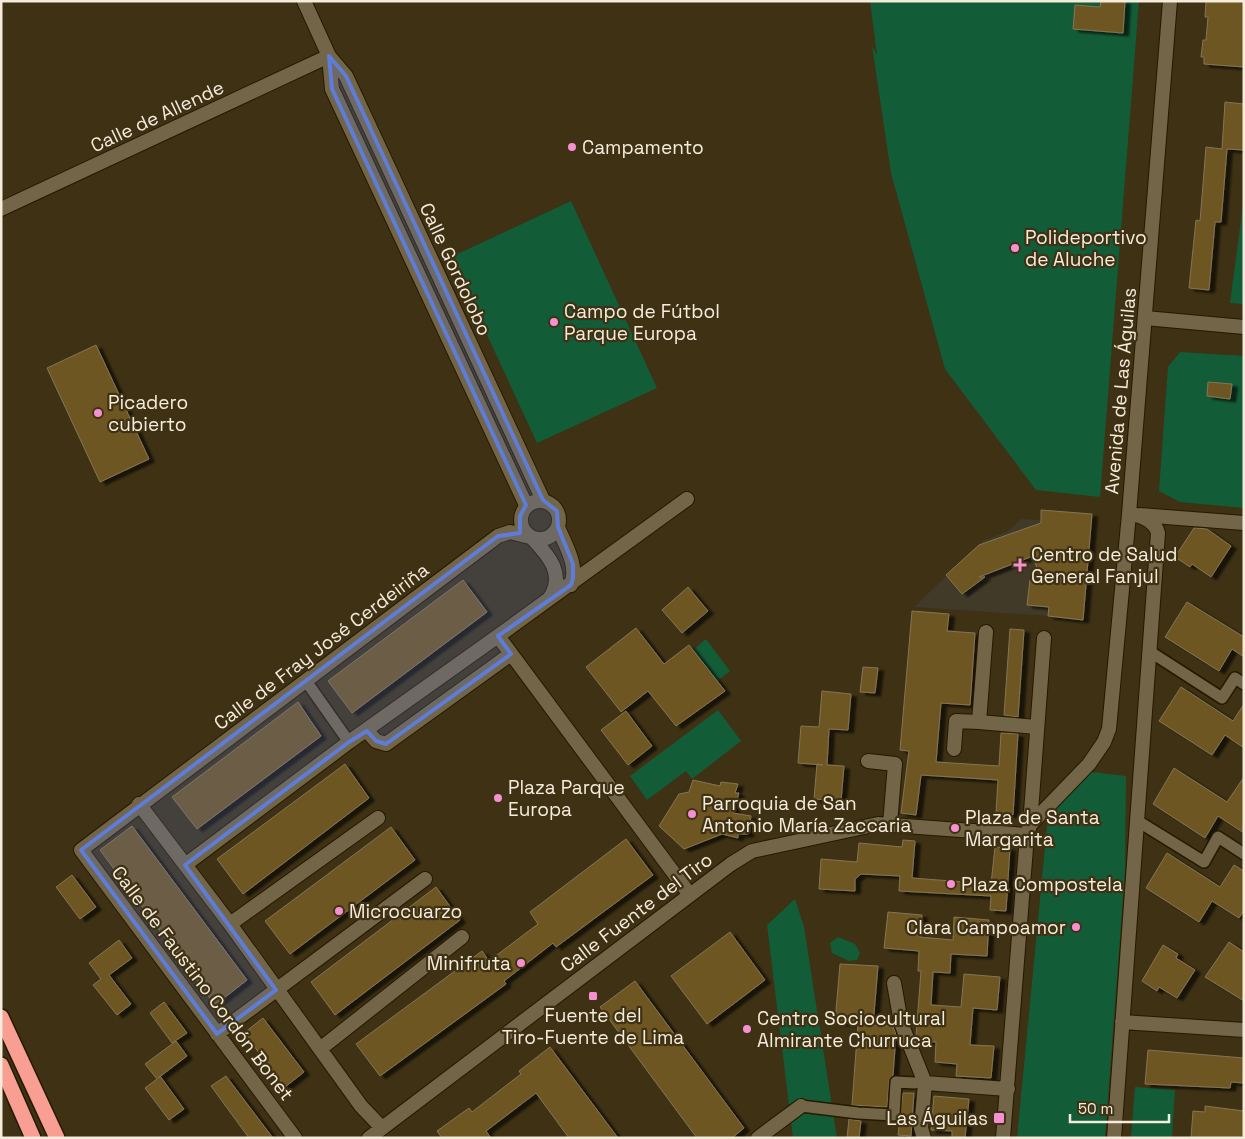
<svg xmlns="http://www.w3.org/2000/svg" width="1245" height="1139" viewBox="0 0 1245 1139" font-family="'Space Grotesk',sans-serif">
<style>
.medical{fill:#413a29}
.green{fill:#135c38}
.building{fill:#6e5724;stroke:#837556;filter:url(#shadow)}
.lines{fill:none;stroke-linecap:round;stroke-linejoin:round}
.pedestrian-casing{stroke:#251900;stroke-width:14}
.minor-casing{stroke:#251900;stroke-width:16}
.tertiary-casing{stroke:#251900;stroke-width:16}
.motorway-casing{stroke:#251900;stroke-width:18}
.pedestrian{stroke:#736547;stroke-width:11}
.minor{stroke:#736547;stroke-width:14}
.tertiary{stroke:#736547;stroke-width:14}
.motorway{stroke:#f89e92;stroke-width:15}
.marked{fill:#5e7dd9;fill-opacity:0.2;stroke:#5e7dd9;stroke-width:4;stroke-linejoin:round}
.poi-dot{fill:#f690d1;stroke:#3e3114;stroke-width:2}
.labels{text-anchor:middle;stroke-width:4.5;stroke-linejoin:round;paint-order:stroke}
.street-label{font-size:19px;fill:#f5ecdc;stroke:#3e3114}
.poi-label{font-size:19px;fill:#f5ecdc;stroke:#3e3114;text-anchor:start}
</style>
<defs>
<filter id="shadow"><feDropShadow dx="5.5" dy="3" stdDeviation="1" flood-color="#0009"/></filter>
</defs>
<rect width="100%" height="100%" fill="#3e3114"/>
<path class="medical" d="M1041,510L1092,514L1089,555H1078L1077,565L1088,566L1087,580L1083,579L1082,590L1086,591L1083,620L1048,616L914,607L983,541L1008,531L1021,519L1041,520Z"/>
<path class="green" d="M870,1H1139L1100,497L1036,490L945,369L891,173L872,46L877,55Z
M1244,197V304L1230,303Z
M571,201L657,388L537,443L451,257Z
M1180,352L1244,356V508L1180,502L1159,491L1168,367Z
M706,639L730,671L717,681L693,650Z
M718,710L741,741L692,779L686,771L647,800L630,776Z
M1091,772L1126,776L1125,871L1105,1138H1017L1048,816Z
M795,899L804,927L837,1138H793L767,925Z
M838,937L855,944L860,953L857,960L849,961L832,953L830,943Z
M1135,1087L1175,1090L1172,1138H1131Z"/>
<path class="building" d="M1101,1H1125L1123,33L1073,29L1075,5L1100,7Z
M1206,1H1244V67L1204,64V57H1201L1203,40H1206L1208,17H1205Z
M1225,102L1244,104V150L1227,149L1221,222H1215L1209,290L1189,288L1196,220L1200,221L1206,147L1222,149Z
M96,345L149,459L100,482L47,368Z
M1208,382L1232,384L1230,399L1207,396Z
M1041,510L1092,514L1083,620L1048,616L1049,607L1027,605L1030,580L1041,581L1033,556L979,577H985L962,594L946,575L979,545L1041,523Z
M1194,528L1207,529L1231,546L1211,577L1192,564L1190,567L1175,557Z
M463,580L487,612L352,713L328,681Z
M688,587L708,611L682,633L662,610Z
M1187,602L1244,637V657L1232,649L1219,671L1165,637Z
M912,611L949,614L947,631L975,633L970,705L941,703L936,762L999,766L1001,733L1018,734L1013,815L996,812L998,780L921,775L916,815L901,813L909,751L900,750Z
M636,628L664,664L689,645L725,691L676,726L648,691L621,712L586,667Z
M1010,629L1024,630L1018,717L1004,715Z
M863,667L878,668L875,693L860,692Z
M1181,687L1233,721L1244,704V748L1225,735L1212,755L1159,721Z
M822,691L851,694L848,730L829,729L827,765L844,766L841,801L814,799L817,764L823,765L798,763L801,726L819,727Z
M298,702L321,736L197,829L172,797Z
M626,711L652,746L628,765L601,730Z
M345,764L369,798L243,894L217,859Z
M1174,768L1227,802L1244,777V833L1218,816L1205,838L1153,804Z
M693,780L720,786L721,782L738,784L735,793H739L733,813L751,816L748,834H738V838L722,834L684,849L659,826L679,794L689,792Z
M132,826L247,980L215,1005L100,850Z
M391,827L415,860L290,954L265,921Z
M626,839L653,875L556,947L553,943L504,981L506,984L380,1076L356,1044L482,951L489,961L538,924L530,912Z
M903,840L915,841L912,878L991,884L995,847L1010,848L1006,911L990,910L991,896L899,891L900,876L861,874L855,879V891L819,889L821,859L857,862L859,843L902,847Z
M1167,853L1220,887L1234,865L1244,871V910L1239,918L1212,901L1199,922L1146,888Z
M72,875L96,907L80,919L56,887Z
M436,887L460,920L335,1015L311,982Z
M888,912L922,915L920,937L953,940L954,917L989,920L987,956L951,954L950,973L933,972L931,1005L961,1007L964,974L1000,977L997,1010L973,1008L970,1045L994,1046L991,1078L956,1076L957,1064L935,1062L936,1042L918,1041L916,1036L921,971H918L919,951L884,948Z
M730,932L765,980L707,1024L671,976Z
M119,940L132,958L109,975L131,1004L117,1015L93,985L101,979L89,963Z
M1229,942L1244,952V1001L1205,977Z
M1163,945L1178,954L1176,958L1195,970L1177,998L1159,987L1157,991L1142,981Z
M840,964L878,966L873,1025L893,1026L896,1035L893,1075L889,1081L887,1107L852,1105L858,1024L835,1022Z
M635,981L744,1128L732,1138H697L600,1007Z
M164,1002L187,1033L172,1043L150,1013Z
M263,1018L304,1072L285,1087L244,1033Z
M176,1041L187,1056L158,1078L160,1076L184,1109L169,1120L145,1088L157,1079L145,1064Z
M550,1047L618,1138H569L536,1093L486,1131L491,1138H442L437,1131L469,1108L472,1112L521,1074L519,1071Z
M1148,1050L1244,1058L1243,1083L1231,1082L1230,1088L1145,1084Z
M226,1076L248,1105L273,1138H249L211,1086Z
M903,1093H914L911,1136L898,1135Z
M934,1096L969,1099L965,1138H952V1131L931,1130Z
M1205,1106L1244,1111V1138H1191L1193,1111L1205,1112Z
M849,1119L861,1121L859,1138H847Z"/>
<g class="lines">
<defs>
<path id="pedestrian" d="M1149,651L1222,698L1235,678L1244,684
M306,681L349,742
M1136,820L1204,862L1218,837L1244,854
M801,1106L858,1113L894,1115L896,1082L915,1083"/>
<path id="minor" d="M1,209L329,56
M1145,318L1244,327
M687,499L498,636L690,895
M521 520a19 19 0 1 1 38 0a19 19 0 1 1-38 0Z
M1140,515L1244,523
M558,527C565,545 579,566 571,585
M532,538C549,556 566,575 549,599
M986,632L979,722L1037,727
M367,731L376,741L386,744L511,654
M954,749L956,721L979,722
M868,761L895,764L890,824
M139,804L230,924L361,1106L382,1128
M1030,825L1044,638
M185,865L349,742L498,636
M230,924L378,818
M894,983L901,1023L925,1083L921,1128L924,1138
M1122,1022L1244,1030
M217,1034L425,879
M320,1049L462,937
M925,1083L1008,1089
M295,1138L81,850L498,536L510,532L530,537
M369,1138L731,864L752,851L878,824L1027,835
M758,1138L801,1106
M1003,1138L1027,835L1030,825L1089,764L1104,742L1109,729L1129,514C1141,515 1155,521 1158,533L1114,1138"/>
<path id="tertiary" d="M304,1L329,56L346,76L543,500
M329,56L332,89L526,505
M1129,514L1170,1"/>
<path id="motorway" d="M1,1017L57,1138
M1,1065L33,1138"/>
</defs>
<use href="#pedestrian" class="pedestrian-casing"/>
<use href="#minor" class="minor-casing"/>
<use href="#tertiary" class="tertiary-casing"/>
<use href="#motorway" class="motorway-casing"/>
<use href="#pedestrian" class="pedestrian"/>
<use href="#minor" class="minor"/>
<use href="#tertiary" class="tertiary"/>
<use href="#motorway" class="motorway"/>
</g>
<path class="marked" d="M329,56L346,76L543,500L557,511L558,527L573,564V578L571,585L498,636L511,654L386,744L376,741L367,731L349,742L185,865L276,990L217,1034L81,850L498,536L520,533V516L526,505L332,89Z"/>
<g class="poi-dot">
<circle cx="572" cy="147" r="5"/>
<circle cx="1015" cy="248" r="5"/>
<circle cx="554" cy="322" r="5"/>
<circle cx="98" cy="413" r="5"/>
<path d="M1017.5 557.5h5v5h5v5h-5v5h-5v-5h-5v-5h5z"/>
<circle cx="498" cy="798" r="5"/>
<circle cx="692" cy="814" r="5"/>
<circle cx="955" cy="828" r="5"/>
<circle cx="951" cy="884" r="5"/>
<circle cx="339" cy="911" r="5"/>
<circle cx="1076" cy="927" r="5"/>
<circle cx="521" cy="963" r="5"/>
<rect x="588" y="991" width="10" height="10" rx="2.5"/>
<circle cx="747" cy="1029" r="5"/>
<rect x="993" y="1112" width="12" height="12" rx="2.5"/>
</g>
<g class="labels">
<g class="street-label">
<text transform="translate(157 116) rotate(-25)" y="7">Calle de Allende</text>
<text transform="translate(456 269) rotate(65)" y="7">Calle Gordolobo</text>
<text transform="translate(1120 391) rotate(-85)" y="7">Avenida de Las Águilas</text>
<text transform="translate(321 646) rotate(-37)" y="7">Calle de Fray José Cerdeiriña</text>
<text transform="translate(636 912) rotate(-37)" y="7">Calle Fuente del Tiro</text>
<text transform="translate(203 983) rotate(53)" y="7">Calle de Faustino Cordón Bonet</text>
</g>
<g class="poi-label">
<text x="582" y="154">Campamento</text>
<text x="1025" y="244">Polideportivo<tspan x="1025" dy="22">de Aluche</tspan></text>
<text x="564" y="318">Campo de Fútbol<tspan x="564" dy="22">Parque Europa</tspan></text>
<text x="108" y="409">Picadero<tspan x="108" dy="22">cubierto</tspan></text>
<text x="1031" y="561">Centro de Salud<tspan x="1031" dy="22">General Fanjul</tspan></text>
<text x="508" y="794">Plaza Parque<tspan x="508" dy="22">Europa</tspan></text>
<text x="702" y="810">Parroquia de San<tspan x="702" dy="22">Antonio María Zaccaria</tspan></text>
<text x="965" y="824">Plaza de Santa<tspan x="965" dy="22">Margarita</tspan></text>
<text x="961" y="891">Plaza Compostela</text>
<text x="349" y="918">Microcuarzo</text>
<text x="1066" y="934" text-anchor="end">Clara Campoamor</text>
<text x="511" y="970" text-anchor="end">Minifruta</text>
<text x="593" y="1022" text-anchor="middle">Fuente del<tspan x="593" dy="22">Tiro-Fuente de Lima</tspan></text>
<text x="757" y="1025">Centro Sociocultural<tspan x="757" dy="22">Almirante Churruca</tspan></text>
<text x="988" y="1125" text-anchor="end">Las Águilas</text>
</g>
</g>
<rect width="1245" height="1139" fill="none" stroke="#f5ecdc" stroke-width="5"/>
<path d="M1070 1114v8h99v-8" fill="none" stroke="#f5ecdc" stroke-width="2.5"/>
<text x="1078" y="1114" font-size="15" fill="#f5ecdc" stroke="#3e3114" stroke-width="4" paint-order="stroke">50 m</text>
</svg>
